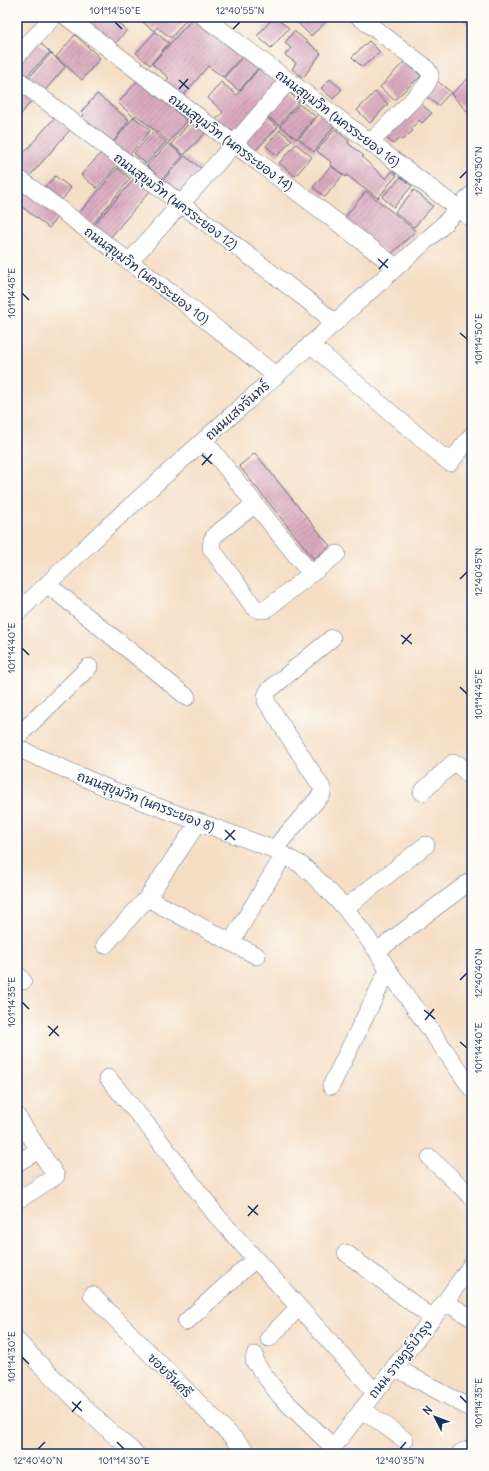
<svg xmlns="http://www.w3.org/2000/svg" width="489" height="1471" viewBox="0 0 489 1471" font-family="Delius,'Playpen Sans Thai',sans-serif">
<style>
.building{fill:url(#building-hatch)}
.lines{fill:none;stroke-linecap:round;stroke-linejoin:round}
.minor-casing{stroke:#676c82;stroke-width:18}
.minor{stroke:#fff;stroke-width:17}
.ticks{fill:none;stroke:#1b2f5e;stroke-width:1.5}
.labels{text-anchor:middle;stroke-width:3;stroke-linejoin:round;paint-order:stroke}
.street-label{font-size:13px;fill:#1b2f5e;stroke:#fdfcf7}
.neatline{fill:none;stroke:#1b2f5e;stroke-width:1.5}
.ticks-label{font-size:10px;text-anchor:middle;fill:#1b2f5e}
</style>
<defs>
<pattern id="building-hatch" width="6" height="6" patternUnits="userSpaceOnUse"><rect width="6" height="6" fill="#daaabf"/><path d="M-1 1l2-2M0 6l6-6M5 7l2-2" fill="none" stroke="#b08b9e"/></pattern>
</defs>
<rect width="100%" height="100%" fill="#fdfcf7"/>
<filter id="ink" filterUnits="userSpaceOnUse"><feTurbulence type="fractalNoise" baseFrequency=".025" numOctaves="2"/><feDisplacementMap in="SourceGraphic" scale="8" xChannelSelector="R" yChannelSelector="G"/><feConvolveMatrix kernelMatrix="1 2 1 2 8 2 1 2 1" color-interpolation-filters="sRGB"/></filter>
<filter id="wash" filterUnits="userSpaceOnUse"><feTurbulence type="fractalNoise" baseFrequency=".012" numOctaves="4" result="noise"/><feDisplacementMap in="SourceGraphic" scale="16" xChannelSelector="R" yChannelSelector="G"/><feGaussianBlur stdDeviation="0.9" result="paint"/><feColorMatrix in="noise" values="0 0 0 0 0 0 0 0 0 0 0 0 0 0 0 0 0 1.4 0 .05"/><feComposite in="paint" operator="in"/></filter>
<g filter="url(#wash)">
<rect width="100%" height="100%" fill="#f5dec4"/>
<g id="blocks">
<path class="building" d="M17,17H24L17,24Z
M78,17H111L127,30L114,45Z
M136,17H188L171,38L157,27L154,31Z
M194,17L227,42L242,56L223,77L208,66L183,96L165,82L169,78L152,64Z
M274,17L289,28L271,48L257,36Z
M301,17H331L311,36L296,21Z
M459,17H472V27Z
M294,31L321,53L303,78L292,69L296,63L285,55L291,48L285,43Z
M155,32L169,43L150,65L136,53Z
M75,35L100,58L82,80L56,57Z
M37,40L50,52L24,79L17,73V62Z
M369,41L380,52L362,67L352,57Z
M51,53L65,67L42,94L27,80Z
M243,57L258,68L239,91L224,78Z
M405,61L421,76L394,100L380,87Z
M260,67L278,82L232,134L215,121L223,112L208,98L221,82L237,95Z
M472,75V110L469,113L451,94Z
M140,78L174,104L171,107L187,121L169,142L136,115L134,117L118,103Z
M330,79L342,89L333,99L321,88Z
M437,81L451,92L438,106L425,95Z
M284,88L299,101L279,125L263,113Z
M22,89L34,98L17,119V95Z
M375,92L388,104L370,123L357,110Z
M97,94L129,120L111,145L79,121L84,115L81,112Z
M416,100L432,113L422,123L419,120L411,129L413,131L402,140L400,138L393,144L382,134Z
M299,104L315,116L297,139L280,126Z
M320,113L335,125L314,152L299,139Z
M265,116L278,127L255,151L242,140Z
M55,117L70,130L28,178L17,168V161Z
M134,117L150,130L128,157L112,144Z
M193,119L209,129L184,155L171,144Z
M335,129L349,141L348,143L364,156L362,157L386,179L392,171L397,175L378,198L364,187L363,188L347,175L346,177L330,164L331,162L317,151Z
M280,130L292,140L277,156L266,146Z
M153,132L166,142L146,164L134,153Z
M168,143L183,156L162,179L147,166Z
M296,144L312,157L295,176L279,163Z
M103,151L119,164L97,188L81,175Z
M185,156L202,169L178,197L161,182Z
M331,166L343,175L325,197L313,187Z
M118,168L130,179L92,225L78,214Z
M55,176L71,188L61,201L45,187Z
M401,177L412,186L394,207L382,197Z
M135,178L150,191L109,239L93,226Z
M17,180L60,213L49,228L17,203Z
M414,190L433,206L414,227L395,212Z
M366,191L416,231L390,255L343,220Z
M255,453L330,546L314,559L239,466Z"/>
</g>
</g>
<g filter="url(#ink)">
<use href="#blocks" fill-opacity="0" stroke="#676c82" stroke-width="1"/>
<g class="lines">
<defs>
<path id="minor" d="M67,17L396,267
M204,17L472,219
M359,17L423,65C433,74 432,77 424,88L370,143
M17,56L53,17
M17,79L311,303L335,323
M17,177L179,299L275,375
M130,261L234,144L288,81
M310,344L450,463L472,435
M204,440L311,574
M254,505L215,535L212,540L211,548L253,606L259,610H265L337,554
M47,584L187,697
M17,613L104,530L439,229L472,194
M17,737L89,667
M17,748L114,791L268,847L300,864L312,874L345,908L377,951L388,970L472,1089
M422,792L453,763L458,764L472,778
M273,850L322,794V788L266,701V696L269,690L332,638
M147,898L257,956
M345,908L426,845
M231,942L284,855
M105,945L147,898L198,823
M377,951L472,880
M17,974L23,981
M108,1078L152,1131L216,1215L375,1392
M331,1086L388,970
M17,1116L56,1176L18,1200L17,1199
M430,1158L472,1197
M17,1163L39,1150
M346,1253L432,1318
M92,1295L249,1454
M445,1302L472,1318
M186,1322L255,1259
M269,1338L298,1308
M17,1341C55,1380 94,1419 136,1454
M255,1355L254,1361L280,1396L333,1447
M394,1367L472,1409
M362,1409L405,1440
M328,1454L445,1302L472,1264
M459,1454C463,1451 467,1449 472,1451"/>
</defs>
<use href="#minor" class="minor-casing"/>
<use href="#minor" class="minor"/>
</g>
</g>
<path class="ticks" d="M115,22L122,29M233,29L240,22M179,80L189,89M179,89L188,79M460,178L467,171M378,259L388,268M379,269L388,259M22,293L29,300M460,333L467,339M202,455L212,464M202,465L212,454M460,579L467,572M401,635L412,644M402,644L411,634M22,648L29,655M460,687L467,694M225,830L235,840M225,840L235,830M460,980L467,973M22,1002L29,1009M424,1010L435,1019M425,1020L434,1009M48,1026L59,1036M49,1036L58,1026M460,1042L467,1048M248,1206L258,1215M248,1216L258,1205M22,1357L29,1364M460,1396L467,1403M72,1402L82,1411M72,1412L81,1401M117,1442L124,1449M38,1449L45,1442M400,1449L406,1442"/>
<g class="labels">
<g class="street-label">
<text transform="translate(338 118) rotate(37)" y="5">ถนนสุขุมวิท (นครระยอง 16)</text>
<text transform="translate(231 142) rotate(37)" y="5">ถนนสุขุมวิท (นครระยอง 14)</text>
<text transform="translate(176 201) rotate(37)" y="5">ถนนสุขุมวิท (นครระยอง 12)</text>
<text transform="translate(147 275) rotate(37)" y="5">ถนนสุขุมวิท (นครระยอง 10)</text>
<text transform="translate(237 410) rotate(-42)" y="5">ถนนแสงจันทร์</text>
<text transform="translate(146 801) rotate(21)" y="5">ถนนสุขุมวิท (นครระยอง 8)</text>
<text transform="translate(400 1359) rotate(-52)" y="5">ถนน ราษฎร์บำรุง</text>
<text transform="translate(170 1375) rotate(45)" y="5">ซอยจันศรี</text>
</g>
</g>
<rect width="489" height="1471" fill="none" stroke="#fdfcf7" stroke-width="44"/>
<g transform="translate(435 1417) rotate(312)" stroke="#fdfcf7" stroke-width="3" paint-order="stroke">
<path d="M0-3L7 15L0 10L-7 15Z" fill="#1b2f5e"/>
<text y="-6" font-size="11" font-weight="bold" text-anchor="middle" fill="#1b2f5e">N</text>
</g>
<rect x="22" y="22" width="445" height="1427" class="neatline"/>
<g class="ticks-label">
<text x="115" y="14">101°14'50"E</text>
<text x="240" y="14">12°40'55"N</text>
<text transform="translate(478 171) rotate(-90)" y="4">12°40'50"N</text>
<text transform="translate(11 293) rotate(-90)" y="4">101°14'45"E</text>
<text transform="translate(478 339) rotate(-90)" y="4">101°14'50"E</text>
<text transform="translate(478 572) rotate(-90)" y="4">12°40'45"N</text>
<text transform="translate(11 648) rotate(-90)" y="4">101°14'40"E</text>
<text transform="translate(478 694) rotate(-90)" y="4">101°14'45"E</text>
<text transform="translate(478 973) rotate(-90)" y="4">12°40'40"N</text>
<text transform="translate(11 1002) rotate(-90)" y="4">101°14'35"E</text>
<text transform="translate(478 1048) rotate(-90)" y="4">101°14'40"E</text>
<text transform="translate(11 1357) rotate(-90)" y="4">101°14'30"E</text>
<text transform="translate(478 1403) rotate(-90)" y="4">101°14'35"E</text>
<text x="38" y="1464">12°40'40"N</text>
<text x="124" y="1464">101°14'30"E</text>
<text x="400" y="1464">12°40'35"N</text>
</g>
</svg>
